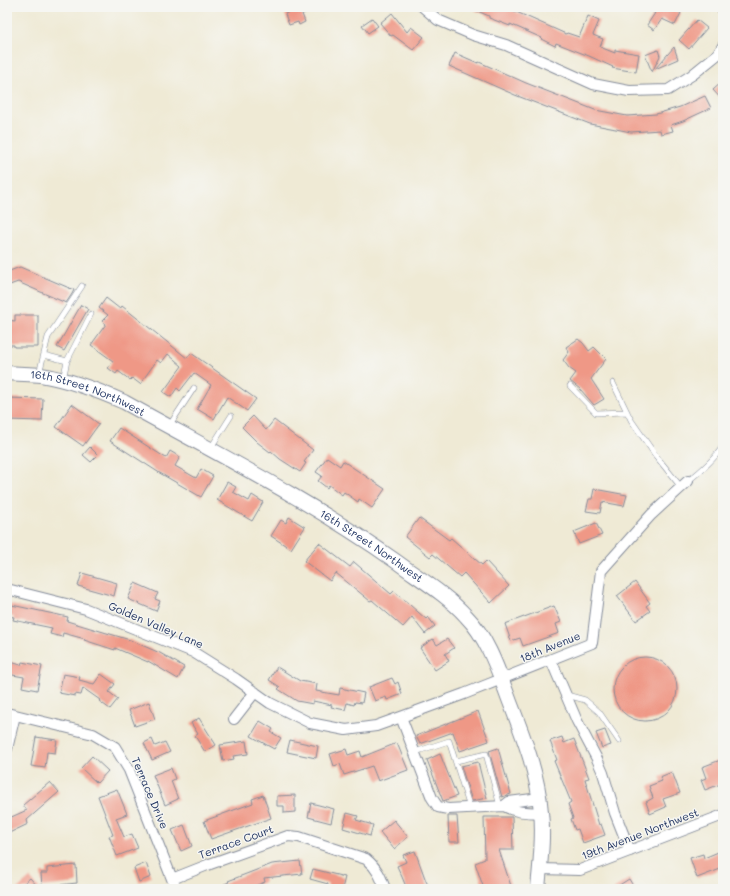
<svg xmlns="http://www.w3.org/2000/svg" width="730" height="896" viewBox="0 0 730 896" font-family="Mali,sans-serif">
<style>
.building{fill:#ef9886}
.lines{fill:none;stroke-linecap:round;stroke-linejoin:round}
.lane-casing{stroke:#858c9a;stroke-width:6}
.street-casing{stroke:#858c9a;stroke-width:12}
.secondary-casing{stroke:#858c9a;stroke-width:16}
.lane{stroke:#fff;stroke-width:5}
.street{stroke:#fff;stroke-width:10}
.secondary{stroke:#fff;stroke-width:14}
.labels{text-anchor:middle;stroke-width:3;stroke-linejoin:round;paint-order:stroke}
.street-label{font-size:11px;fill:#1b2f5e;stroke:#f6f6f2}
</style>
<rect width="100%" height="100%" fill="#f6f6f2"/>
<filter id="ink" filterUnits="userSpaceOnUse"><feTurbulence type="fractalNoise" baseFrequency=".025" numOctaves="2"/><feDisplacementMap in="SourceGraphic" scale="8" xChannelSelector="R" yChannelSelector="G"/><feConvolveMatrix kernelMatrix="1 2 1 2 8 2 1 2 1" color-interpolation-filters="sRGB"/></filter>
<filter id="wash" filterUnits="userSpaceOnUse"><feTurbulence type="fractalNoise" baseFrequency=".012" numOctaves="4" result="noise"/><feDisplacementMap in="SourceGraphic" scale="16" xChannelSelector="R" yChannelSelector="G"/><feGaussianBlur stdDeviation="0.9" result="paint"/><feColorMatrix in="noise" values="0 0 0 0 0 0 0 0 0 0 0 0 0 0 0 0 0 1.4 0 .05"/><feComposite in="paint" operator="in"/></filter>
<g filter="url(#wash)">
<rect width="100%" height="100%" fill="#efead5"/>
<g id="blocks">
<path class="building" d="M287,7H320L302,14L305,22L299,25L298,22L289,25L285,14L289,12Z
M468,7H513L512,10L566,34L567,33L579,37L588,16L599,21L593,35L603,39L600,47L615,53V50L639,54L636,72L612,68L613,67L589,56L556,43L555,46L541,39L542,38L510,24V26L489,18V16Z
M642,7H668L681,13L675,25L662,19L654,30L647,25L655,13Z
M392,13L407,32L411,27L424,37L413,50L393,35L391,36L380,23Z
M372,18L378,26L368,33L362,25Z
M697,20L707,28L689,49L679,40Z
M674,47L678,59L655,69Z
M658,50L660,56L652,72L645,55Z
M455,53L478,63L479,62L526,83L595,110L627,116L656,114L680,107L705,96L711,108L683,121L671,125L673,131L661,134L660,130L631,132L590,124L515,95L449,66Z
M723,81V101L713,90Z
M20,267L74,290L72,294L66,303L18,282L7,286V272Z
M106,298L120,309L122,306L187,358L191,353L256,399L247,411L227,397L214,419L197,409L211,385L194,373L180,391L177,388L171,397L163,392L182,366L168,354L161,363L157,360L140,384L132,378L130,380L118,371L116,374L108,368L113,361L91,345L106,324L102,321L108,315L99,308Z
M81,305L88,309L64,351L57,347Z
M15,315H38V347H14V345H7V320L15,321Z
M578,339L583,343L589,351L594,347L606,359L591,379L604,399L594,405L580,389L570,381L576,373L569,368L563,360L569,352L566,347Z
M7,398L43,399L42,421L7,420Z
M72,404L99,424L83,446L56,427Z
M253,416L266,430L274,420L313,450L304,462L306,463L300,472L280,459L271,451L270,452L257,442L242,427Z
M119,428L166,458L170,451L180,457L175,466L196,478L201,469L213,476L201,497L158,472L110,441Z
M90,447L98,455L91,462L83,455Z
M327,457L340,466L343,461L385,489L372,508L359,499L358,502L344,492L342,495L329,485L327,488L318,481L322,476L316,472Z
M227,482L236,487L233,492L249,501L252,495L263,502L252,521L217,500Z
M594,489L627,495L624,506L602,502L600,513L586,511L589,499H592Z
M289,517L305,527L291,549L271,536L281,520L286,523Z
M419,518L449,540L451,538L482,565L486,561L509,586L491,603L464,573L460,577L433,554L430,557L405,537Z
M596,523L602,535L579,544L574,532Z
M319,543L350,567L354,562L391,594L394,591L426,619L428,617L435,626L425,634L412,617L403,627L372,600L370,601L336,573L330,581L304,561Z
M82,573L117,583L114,596L78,586Z
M635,582L650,603L646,606L650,611L636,621L617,596Z
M135,583L158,593L155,599L160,601L156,611L128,599Z
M7,604L68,617L67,621L130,640L160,653L184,667L178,679L148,661V662L115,648V650L84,640L85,639L63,633L62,637L50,634L52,628L13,620L14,617L7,616Z
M554,606L561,622L556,624L559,633L523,646L520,638L511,641L505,624Z
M433,639L437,645L447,639L454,648L445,654L449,661L435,670L420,648Z
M613 689a32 32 0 1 1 64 0a32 32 0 1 1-64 0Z
M7,661L21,665L22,662L42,666L37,690L22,687L24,677L7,674Z
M277,667L300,681L317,684L316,691L339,695L340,688L364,693L362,703L355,702L354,705L347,703L345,710L331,707L332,705L313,701V704L297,701L278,689L280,687L269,680Z
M63,674L80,677L79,680L94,684L101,674L115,684L109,692L118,699L110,709L99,701L100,700L83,688L81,695L75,694V696L59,693Z
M392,678L395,684L398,682L402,694L387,700L386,697L375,701L369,687Z
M149,702L155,719L135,726L129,710Z
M478,711L489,741L460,751L453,732L420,744L416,736Z
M199,718L216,745L205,752L195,736L198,734L191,723Z
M260,721L273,729L271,732L281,738L274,749L251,736Z
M605,730L611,745L602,748L596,733Z
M36,737L57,740L55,753L47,752L45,768L31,766Z
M562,737L564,743L574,739L589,778L585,779L599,825L601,824L605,835L583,843L578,829L575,830L571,819L573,818L568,804L571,802L554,761L557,760L550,741Z
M152,739L155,746L165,742L170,752L152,760L144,743Z
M290,740L318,746L316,758L287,752Z
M246,741L248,754L233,756L234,759L223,761L220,745Z
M397,743L408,770L378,781L372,766L344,775L340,764L334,766L330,754L346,749L348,755L360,751L362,757Z
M498,748L511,794L502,797L489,751Z
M440,754L457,796L443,801L427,760Z
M92,756L108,771L97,783L81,768Z
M723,759V773L720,774L723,783L705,790L701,780L706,778L702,767Z
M478,762L487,798L472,801L461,766Z
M171,768L175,779L171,781L178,799L165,805L153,775Z
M672,772L680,793L663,799L666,807L650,814L646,802L653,798L649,786L662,781L660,777Z
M50,782L59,792L27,820L28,824L7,834V819L27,810L23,805Z
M117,789L127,814L116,818L124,837L132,834L138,848L117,856L109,836L113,835L98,796Z
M263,795L271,818L211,839L204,821L253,803L252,799Z
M295,795V812L284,813V806H277V796Z
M311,803L334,809L331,823L308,817Z
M347,813L358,816L356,820L373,825L370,836L343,828Z
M448,816H457L459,842H449Z
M484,817H512L513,850H499L512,889H484L475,863L485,859Z
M394,820L408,837L394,849L380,832Z
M184,825L192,846L181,851L172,830Z
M723,850V868L697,878L690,858L703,854L704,858Z
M415,851L426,881L430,889H407L402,877L397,866L406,862L403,855Z
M300,861L302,874L264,878L265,882L247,889H213L229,882L228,881L272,864Z
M146,863L151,877L139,882L134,868Z
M76,865L77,883L42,887L41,873H47V868Z
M313,869L345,877L342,889H327L328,884L310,879Z
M30,878L40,889H17Z
M629,879L635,889H613Z"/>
</g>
</g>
<g filter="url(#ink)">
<use href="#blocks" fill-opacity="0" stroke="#858c9a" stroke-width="1"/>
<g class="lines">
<defs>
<path id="lane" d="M44,355L67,361L63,379
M67,361L91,314
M39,374L48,337L82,286
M613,383L631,420L656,456L681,487
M570,386L596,413L627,412
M169,426L194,388
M210,449L231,416
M688,481C701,471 714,460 723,446
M567,695L585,700L599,712L619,741
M415,752L449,741L470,808
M456,761L486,754L500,806"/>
<path id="street" d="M423,7L438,20L473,35L506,45L593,84L629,91L668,90L692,75L718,54L723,46
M720,7L723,9
M7,589L86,609L193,652L236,679L270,703L310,723L346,730L376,726L401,717L464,694L592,643L601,571L651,515L688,481
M551,660L577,721L597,759L603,773L615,813L630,851
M7,713L93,734L115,747L129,770L176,889
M401,717L432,798L438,807L448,809L504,806C516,813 528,812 541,813
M234,719L255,692
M7,749L15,715
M504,806L509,802L540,798
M540,869L580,870L723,815
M172,879L210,864L288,836L299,837L366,859C377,868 381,877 385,889"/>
<g id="secondary">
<path id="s1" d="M7,373C18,374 30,374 41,375C70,380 97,390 124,402C216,453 311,501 397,562C420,579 447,595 466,616C488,638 499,673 510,702C524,738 538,774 541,812C544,838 540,864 538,889"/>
</g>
</defs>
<use href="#lane" class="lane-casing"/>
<use href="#street" class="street-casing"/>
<use href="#secondary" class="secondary-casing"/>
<use href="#lane" class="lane"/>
<use href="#street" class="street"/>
<use href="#secondary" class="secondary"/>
</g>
</g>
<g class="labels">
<g class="street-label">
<text dy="4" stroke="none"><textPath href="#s1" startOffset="84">16th Street Northwest</textPath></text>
<text dy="4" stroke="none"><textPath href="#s1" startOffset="408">16th Street Northwest</textPath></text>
<text transform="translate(156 625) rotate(23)" y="4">Golden Valley Lane</text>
<text transform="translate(550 647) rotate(-22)" y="4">18th Avenue</text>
<text transform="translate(150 793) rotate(67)" y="4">Terrace Drive</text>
<text transform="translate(640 834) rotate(-21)" y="4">19th Avenue Northwest</text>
<text transform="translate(236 842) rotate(-20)" y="4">Terrace Court</text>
</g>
</g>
<rect width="730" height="896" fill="none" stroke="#f6f6f2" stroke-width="24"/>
</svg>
